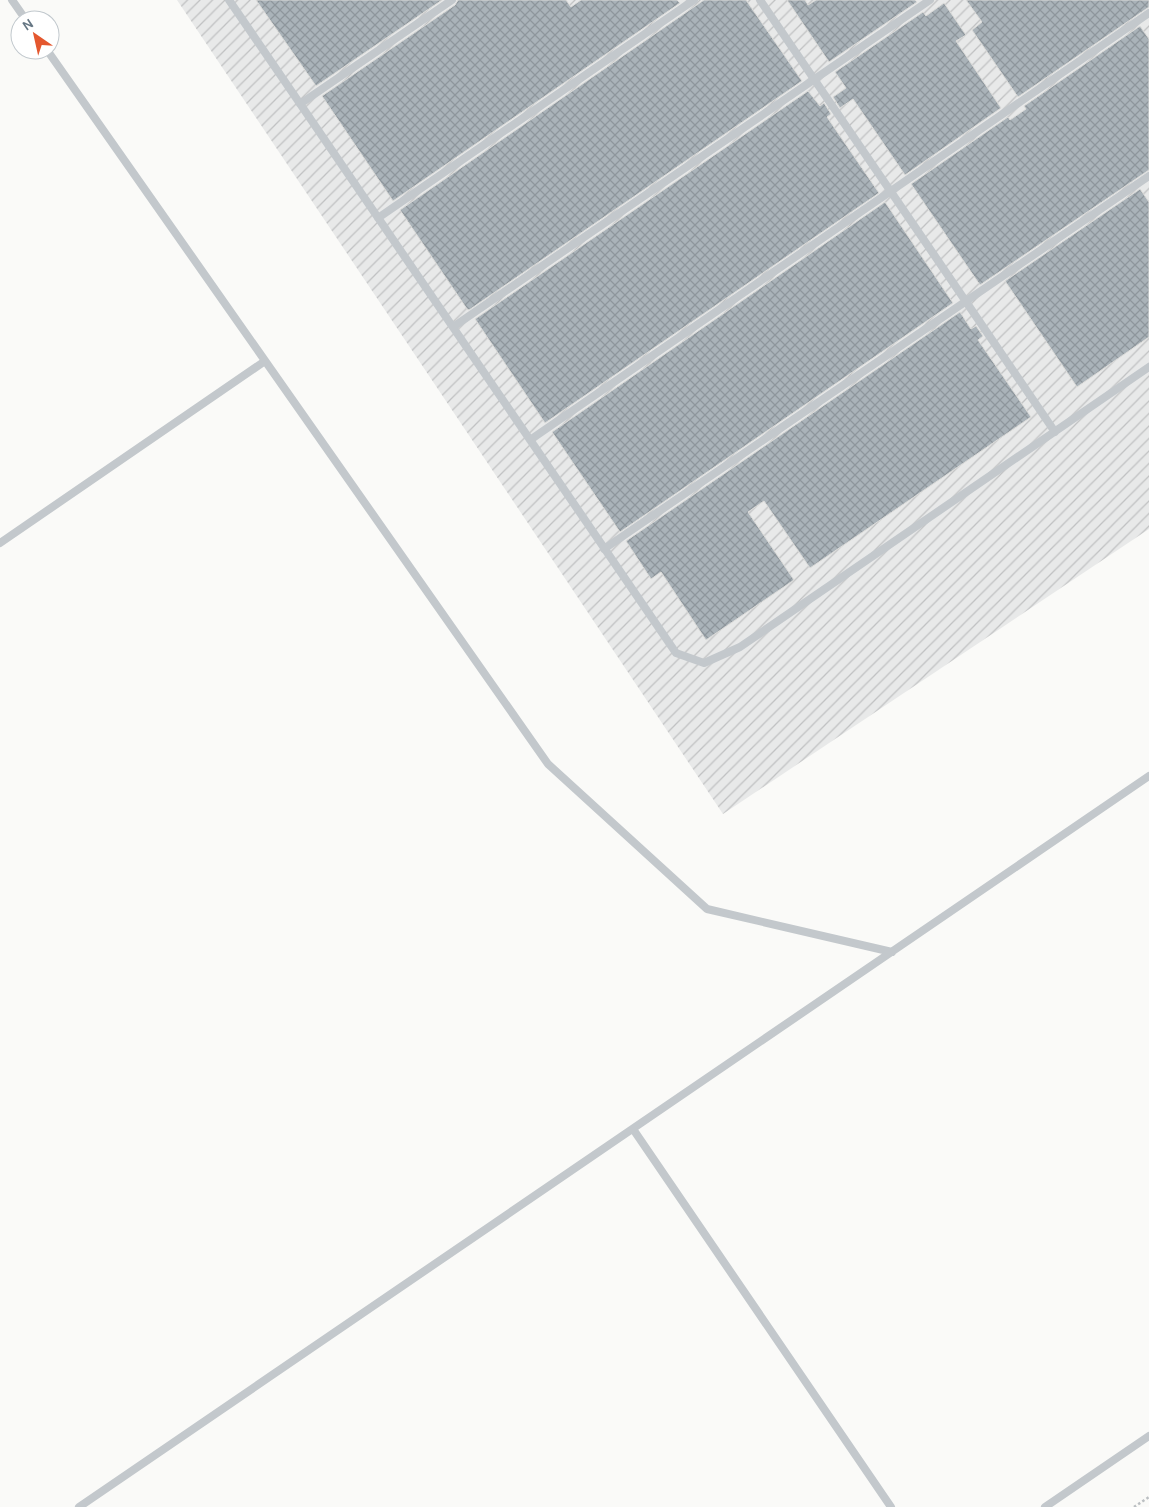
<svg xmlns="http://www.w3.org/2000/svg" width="1149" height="1507" viewBox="0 0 1149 1507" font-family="Karla,sans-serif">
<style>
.industrial{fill:url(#industrial-furrows)}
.building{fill:url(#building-cross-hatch);stroke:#dcdcda}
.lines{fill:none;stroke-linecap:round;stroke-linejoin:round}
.path{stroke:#bbbfc2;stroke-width:2.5;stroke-dasharray:2.5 2.5;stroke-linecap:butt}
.service{stroke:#c3c8cc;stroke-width:8}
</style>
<defs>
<pattern id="industrial-furrows" width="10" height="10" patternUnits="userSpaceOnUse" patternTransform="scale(1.25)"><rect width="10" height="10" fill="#e8e9e9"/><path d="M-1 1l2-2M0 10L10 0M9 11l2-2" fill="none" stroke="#c0c1c2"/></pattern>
<pattern id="building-cross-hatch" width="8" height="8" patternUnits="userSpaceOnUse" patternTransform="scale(1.25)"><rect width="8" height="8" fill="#aab3b9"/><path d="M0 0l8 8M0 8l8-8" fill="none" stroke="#8e969c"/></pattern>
</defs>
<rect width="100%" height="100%" fill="#fafaf8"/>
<path class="industrial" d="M177,0H1149V529L723,814Z"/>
<path class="building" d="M256,0H442L316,86Z
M458,0H566L571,7L581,0H677L680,3L393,201L322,96L455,5Z
M704,0H746L802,81L469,310L467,309L400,210Z
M787,0H805L808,5L816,0H915L917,2L829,62Z
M966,0H1149V7L1018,97L972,30L982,22Z
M944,3L966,35L956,41L1001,108L905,175L853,99L840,108L833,97L846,88L835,72L923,12L926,16Z
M1140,26L1149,39V170L980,285L911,184L1008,117L1010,120L1026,109L1024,106Z
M808,91L820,106L824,103L831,114L827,117L879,193L545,423L475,319Z
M1140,189L1149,202V337L1077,387L1005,281Z
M885,202L953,303L620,532L552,432Z
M960,312L971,329L976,326L983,336L978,340L1031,417L810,568L764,501L748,512L794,580L706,640L661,572L651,579L626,541Z"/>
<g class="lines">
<path class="path" d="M1134,1507L1149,1497"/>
<path class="service" d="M12,0L26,20
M229,0L676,653L704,663L740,647L1149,367
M760,0L1055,432
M47,50L548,764L707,909L892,952
M300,104L452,0
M378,218L694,0
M453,327L930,0
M530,440L1149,13
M0,543L265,361
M604,549L1149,176
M633,1129L891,1507
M79,1507L1149,776
M1045,1507L1149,1436"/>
</g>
<g transform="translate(35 35) rotate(326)"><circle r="24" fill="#ffffff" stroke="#c1c8cd"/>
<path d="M0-4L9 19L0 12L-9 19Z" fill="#e4572e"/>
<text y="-8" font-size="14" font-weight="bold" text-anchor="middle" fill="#657683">N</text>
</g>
</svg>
